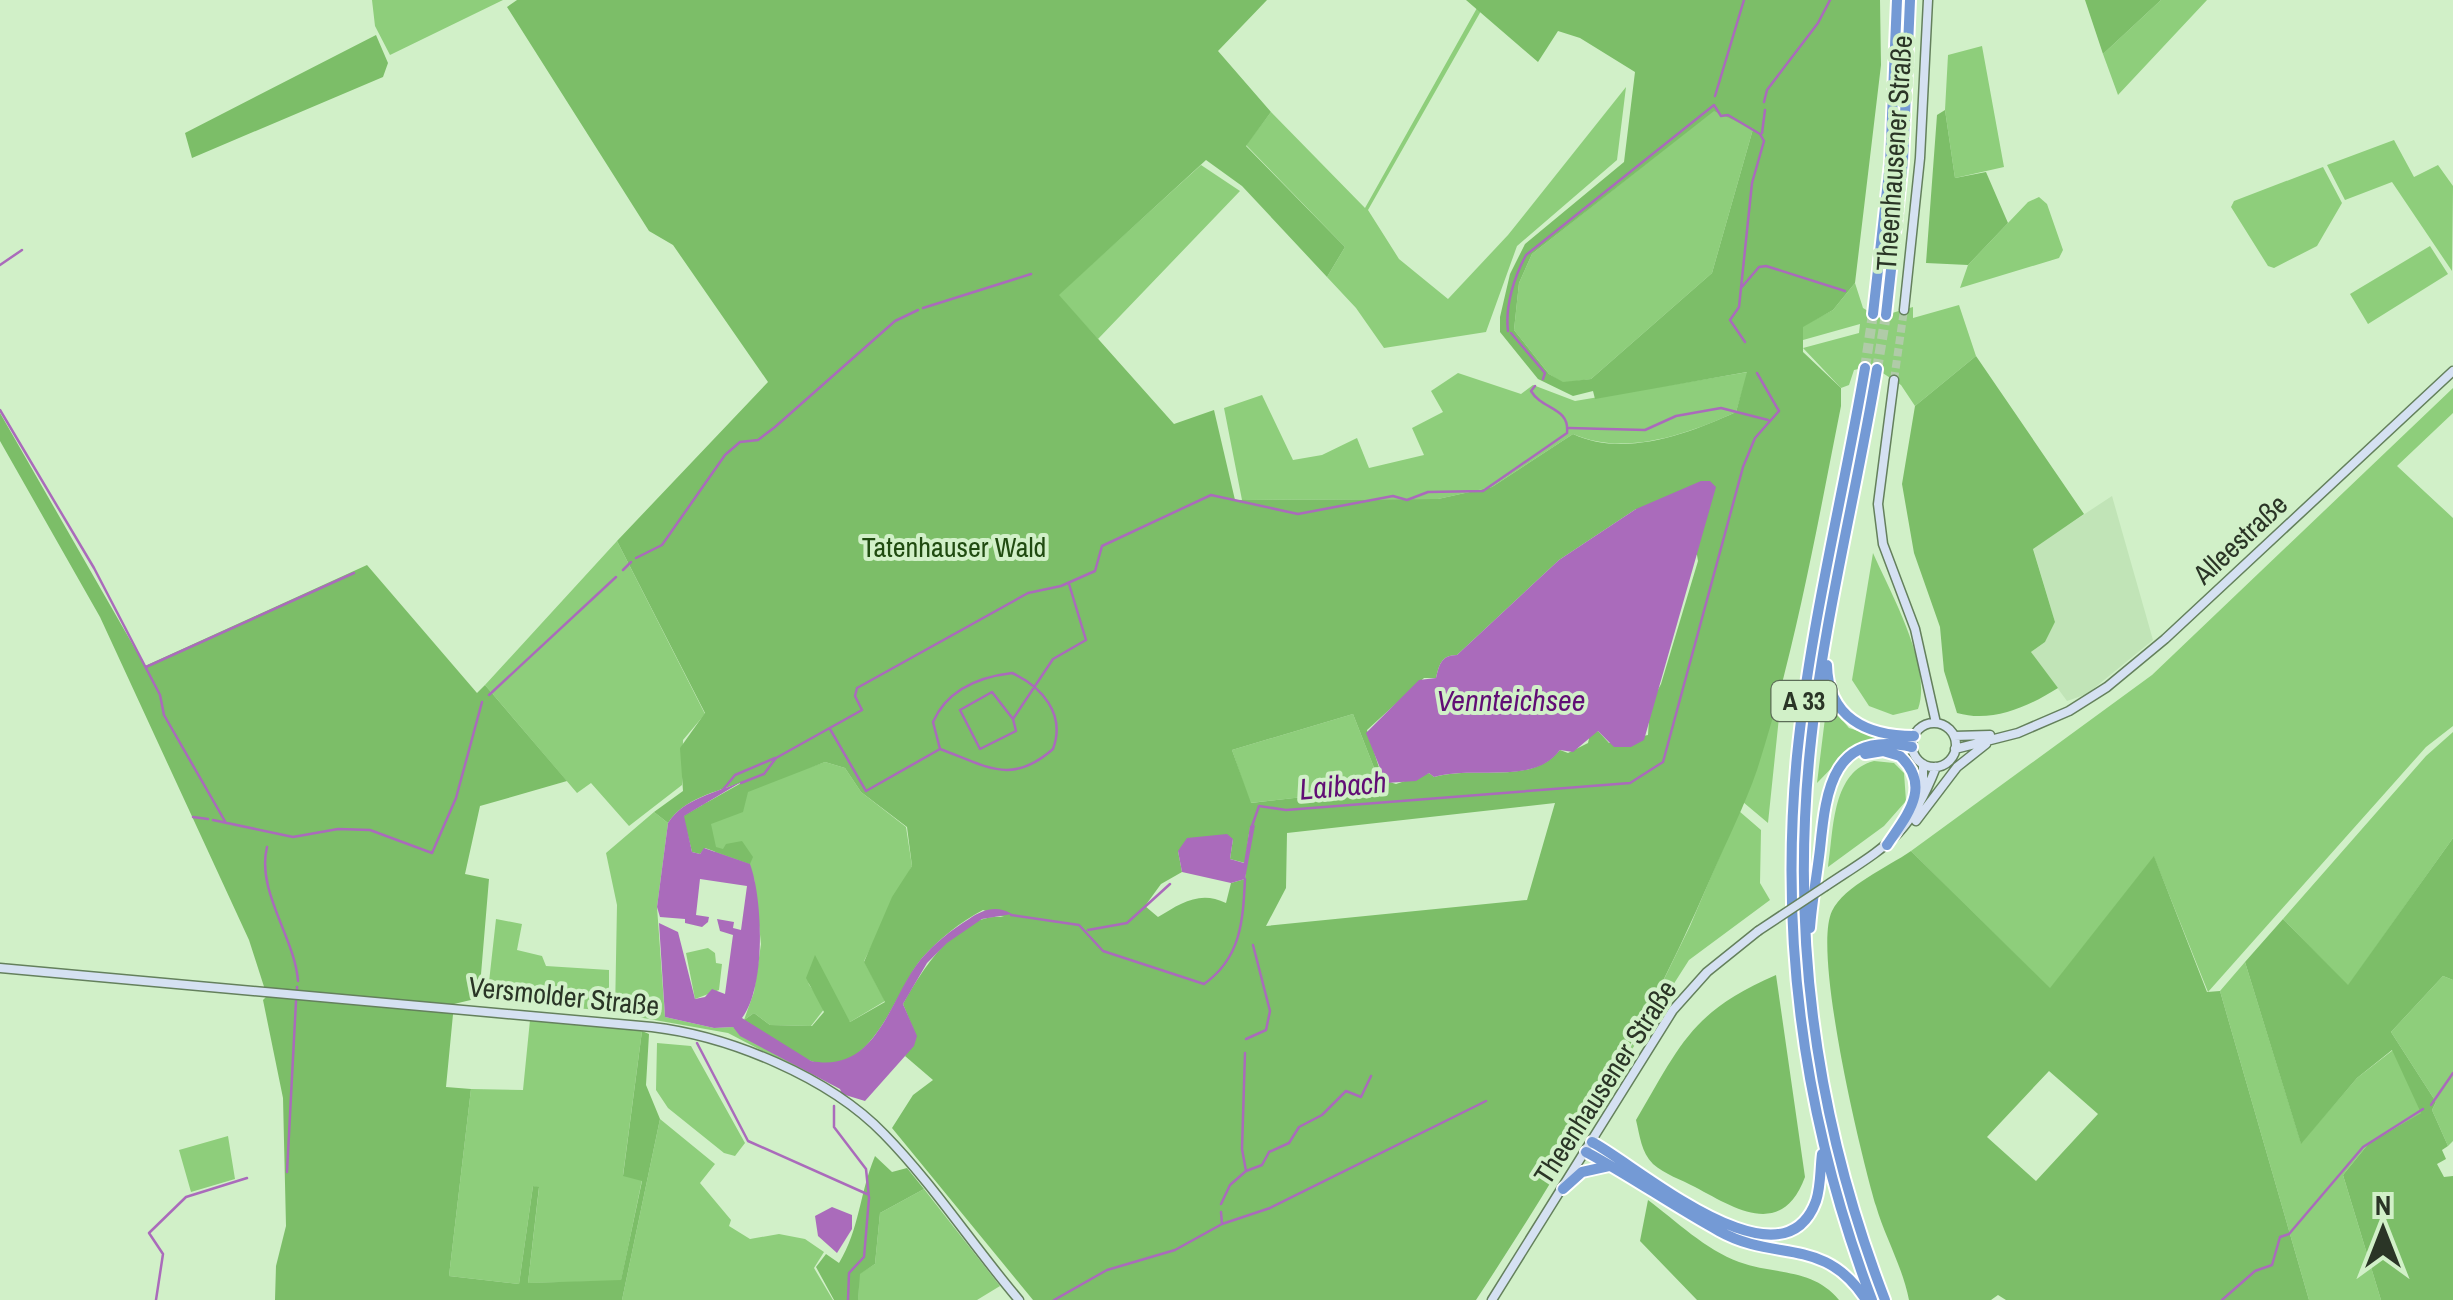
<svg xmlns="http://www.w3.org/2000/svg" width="2453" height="1300" viewBox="0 0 2453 1300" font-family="'Archivo Narrow',sans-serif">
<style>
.built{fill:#c1e4b7}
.green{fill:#8ece7b}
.forest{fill:#7cbe68;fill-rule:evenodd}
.water{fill:#aa6bbb}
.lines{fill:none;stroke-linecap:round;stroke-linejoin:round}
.stream{stroke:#aa6bbb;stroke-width:2.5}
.secondary-tunnel{stroke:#b0cba8;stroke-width:8;stroke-dasharray:8 4;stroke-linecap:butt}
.highway-tunnel{stroke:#b0cba8;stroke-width:10;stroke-dasharray:10 5;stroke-linecap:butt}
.secondary-casing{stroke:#64805c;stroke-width:11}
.highway-casing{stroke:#fff;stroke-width:14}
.secondary{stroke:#d5e1f2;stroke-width:8}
.highway{stroke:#749ad5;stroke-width:10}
.secondary-bridge-casing{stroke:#64805c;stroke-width:11;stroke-linecap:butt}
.secondary-bridge{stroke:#d5e1f2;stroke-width:8}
.labels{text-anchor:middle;stroke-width:8;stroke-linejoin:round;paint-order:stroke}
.shield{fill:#d1f0c8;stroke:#5c6d57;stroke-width:2.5}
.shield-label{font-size:25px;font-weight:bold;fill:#2a3526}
.street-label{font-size:28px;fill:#2a3526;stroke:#d1f0c8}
.park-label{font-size:28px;fill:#204b11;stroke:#d1f0c8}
.water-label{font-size:30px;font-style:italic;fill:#610e75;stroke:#d1f0c8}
</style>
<rect width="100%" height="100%" fill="#d1f0c8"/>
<path class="built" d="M2112,496L2153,640L2087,694L2067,701L2031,652L2045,642L2055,622L2033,548Z"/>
<path class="green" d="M372,0H503L390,55L375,26Z
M2161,0H2207L2118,95L2103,54Z
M1477,8L1481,11L1368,210L1399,259L1448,299L1508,235L1626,87L1617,160L1517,246L1486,332L1384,348L1356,308L1327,277L1345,247L1246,145L1271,112L1365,208Z
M1982,46L2004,167L1955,178L1945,110L1948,55Z
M1714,110L1753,129L1712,273L1591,379L1563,383L1549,374L1514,330L1519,283L1532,254Z
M2394,140L2414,177L2438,165L2453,186L2452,271L2392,182L2345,200L2327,165Z
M1201,165L1240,191L1098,339L1058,295Z
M2323,167L2342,203L2317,246L2274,268L2268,266L2231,207L2234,201Z
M2039,197L2047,204L2063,250L2059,258L1960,288L1968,265L2028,202Z
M2430,246L2448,274L2368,324L2350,294Z
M1855,283L1863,308L1878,317L1913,307V318L1959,305L1976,356L1915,406L1901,385L1872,366L1854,370L1849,385L1841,388L1803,348L1859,333L1860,324L1803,340V326L1833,310Z
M1748,372L1736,412C1688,434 1625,457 1573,434L1492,487L1438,499L1242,500L1224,408L1262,395L1293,460L1322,455L1357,438L1369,468L1424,455L1412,428L1443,412L1431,391L1458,373L1521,394L1533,385L1575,401Z
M2453,388V413L2397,466L2453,518V726L2426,747L2208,992L2154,857L2050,989L1911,851L2152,675Z
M617,541L705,714L683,740L682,785L629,826L591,783L577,793L485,685Z
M1873,553C1890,592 1933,667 1918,709L1893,715L1869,706L1852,680Z
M1784,669L1768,823L1743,802Z
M1827,702L1849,728L1884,739L1851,748L1817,783Z
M1353,714L1382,788L1250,803L1232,750Z
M2453,732V838L2348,986L2283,919L2426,756Z
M1874,761L1894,763L1904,773L1906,801L1884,826L1828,867C1834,831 1831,772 1874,761Z
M825,762L845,768L861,792L906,827L912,866L864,961L885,1001L850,1022L808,983L825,1008L811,1026L770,1025L754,1013L744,1020L754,992L761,944L754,878L715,853L703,804Z
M1739,811L1761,830L1760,883L1770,900L1689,960L1622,1065L1690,926Z
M654,812L668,823L657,907L665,1017L714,1028L733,1027L841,1092L728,1033L615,1013L617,905L606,853Z
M496,919L522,924L517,950L542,956L546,966L609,970V1011L487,1000Z
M708,948L715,953L716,963L722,964L719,990L695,999L686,953Z
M2245,962L2301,1143L2357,1078L2393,1050L2422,1113L2369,1143L2343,1175L2381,1300H2309L2220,991Z
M2443,976L2453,980V1141L2448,1146L2432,1110L2436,1102L2391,1032Z
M530,1020L642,1031L623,1175L642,1180L621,1281L528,1283L539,1188L533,1186L519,1284L449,1276L471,1089L523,1090Z
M657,1043L691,1046L745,1143L735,1156L724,1153L668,1108L656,1090Z
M660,1119L715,1164L700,1183L731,1220L729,1226L750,1239L779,1234L805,1239L824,1252L814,1268L833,1300H622Z
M228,1136L235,1179L191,1192L179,1150Z
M924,1189L1000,1286L977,1300H858L859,1274L875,1264L880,1213Z"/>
<path class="forest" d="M517,0H1267L1218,51L1271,112L1246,146L1345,247L1327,277L1242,186L1206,160L1059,295L1174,424L1214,410L1235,500L1438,499L1492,487L1573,434C1624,458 1688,434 1736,412L1747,372L1595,399L1593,391L1573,396L1538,379L1500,332V317L1510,274L1525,244L1624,162L1635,72L1580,38L1558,31L1538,62L1466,0H1880L1881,65L1855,283L1833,310L1803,327V352L1841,388V406C1817,527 1795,652 1757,770C1745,805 1727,840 1712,875C1648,1025 1566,1163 1476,1300H1033L892,1128L913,1095L933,1080L905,1056L916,1036L903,1004C922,970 958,912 1004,917L983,910C960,922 939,939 922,958C896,989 870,1084 811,1061C788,1052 765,1033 744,1020L754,1013L770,1025L812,1026L824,1012L806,978L815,955L850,1022L885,1002L864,962L892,897L912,866L907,827L861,792L845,768L825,762L748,792L743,812L711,824L716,847L723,849L726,844L742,841L753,857L750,864L705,848L700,854L692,852L683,816L743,782C716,792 684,798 668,823L654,812L683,791L680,748L705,713L617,541L768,382L673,245L649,231L507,7ZM1714,111L1753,129L1712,273L1591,379L1563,382L1549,374L1514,330L1519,283L1532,254ZM1636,509L1697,555L1698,561L1661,684L1650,705L1648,735L1609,743L1598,731L1590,734L1588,743L1568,753L1560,750C1531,786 1475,765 1434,777L1429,773L1396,784L1383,780L1367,730L1424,678H1436C1439,667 1440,655 1457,655L1559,560ZM1353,714L1382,788L1251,803L1232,750ZM1555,803L1527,900L1266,926L1286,888L1287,833ZM1250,826L1245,879L1231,883L1226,903C1200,890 1181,903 1158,917L1145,906L1161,884L1182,872L1178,851L1233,839L1230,859L1245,863Z
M2085,0H2161L2103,54Z
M376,35L388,63L383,77L192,158L185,133Z
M1945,110L1955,178L1986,172L2008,223L1968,265L1926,263L1937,115Z
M1976,356L2084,514L2033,549L2055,622L2045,642L2031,652L2058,688C2028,707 1992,723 1957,713L1944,671L1940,627L1914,553L1902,484L1915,406Z
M0,413L145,666L367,565L477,693L485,685L567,781L480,806L465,874L489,879L479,998L454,1004L446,1087L471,1089L449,1276L519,1284L533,1186L539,1187L528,1283L621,1280L642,1181L623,1176L642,1031L649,1034L646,1085L660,1119L622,1300H275L276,1266L286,1226L283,1098L263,1000L267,996L249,940L100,617L0,441Z
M2453,838V980L2443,976L2391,1032L2436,1102L2432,1110L2448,1146L2442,1150L2446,1159L2437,1164L2444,1177L2453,1176V1300H2381L2343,1175L2369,1143L2421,1113L2392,1050L2357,1078L2301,1144L2245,962L2283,919L2348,985Z
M1911,851L2050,988L2154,856L2207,992L2220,991L2309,1300H2006L1998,1295L1991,1300H1909C1903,1268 1885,1237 1876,1206C1861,1156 1812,952 1832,911C1844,886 1888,867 1911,851ZM2049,1071L2098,1114L2036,1181L1987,1137Z
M1776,975L1805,1177C1782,1239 1736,1209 1695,1187C1682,1180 1664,1174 1653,1164C1641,1152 1640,1136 1636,1120C1681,1044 1691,1012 1776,975Z
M875,1156L892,1172L907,1168L924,1189L880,1213L875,1264L860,1274L858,1300H834L816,1267L826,1254L839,1263C860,1228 859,1195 875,1156Z
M1648,1200C1676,1221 1706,1250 1739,1262C1775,1275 1813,1268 1839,1300H1697L1640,1241Z"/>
<path class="water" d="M1701,481H1710L1716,487L1644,740L1631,747H1614L1598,731L1573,752L1560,750C1534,786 1473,765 1434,777L1429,773L1416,781L1386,783L1366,733L1419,680L1436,678C1439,667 1440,655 1457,655L1559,560L1636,509Z
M743,781L684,816L692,852L700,854L704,848L750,864C763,899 766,987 742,1018L811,1061C878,1074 889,998 921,959C935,943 951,930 969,919C983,909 997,905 1012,914L982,919L947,943L927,963L903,1004L917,1036L914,1046L865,1101L842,1094L840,1089L740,1036L733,1027L714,1028L665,1017L659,923L678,932L695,999L705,997L712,989L725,994L733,935L720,931L717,919L734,922L733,928L741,930L747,886L700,879L696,915L709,917L708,922L702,927L685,923V919L660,917L657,907L668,823C684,798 716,793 743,781Z
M1255,825L1245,879L1231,883L1182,872L1178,851L1187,838L1227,834L1233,839L1230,859L1244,863L1250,826Z
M832,1207L852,1215V1229L837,1253L818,1236L815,1216Z"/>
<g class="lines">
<path class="stream" d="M1715,96L1744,0
M1764,102L1767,90L1818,23L1830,0
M1762,133L1765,110
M0,265L22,250
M1741,288L1759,267L1766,266L1845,291
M923,308L1031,274
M1508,331C1505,306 1514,277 1526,255L1714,105L1721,116L1728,115L1760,134L1764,141L1752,183L1739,307L1730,320L1745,342
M1511,333L1545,373L1543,379
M0,410L94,568L160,695L164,715L226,823
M1569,428L1645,430L1676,416L1721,408L1768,420
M636,558L662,545L725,455L740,442L758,440L775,427L895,321L918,310
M623,570L631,562
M146,667L354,573
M992,692L1013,719L1016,731L980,749L960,710Z
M489,695L616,577
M1013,719L1053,659L1086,640L1069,584
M830,729L866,791L940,749C987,766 1011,786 1053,749C1066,714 1042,687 1012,673C979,677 947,690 933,722L940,749
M741,783L764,774L776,758L862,710L855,696L857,688L1028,593L1061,586L1095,571L1102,546L1211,495L1298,514L1393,496L1407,500L1428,492L1483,491L1567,433C1570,407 1542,410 1531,391L1535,386
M721,792L735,775L775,758
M193,817L208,819
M213,820L293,837L338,829L370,830L432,853L456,798L482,702
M1252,826L1259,806L1286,810L1630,783L1663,762L1743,467L1755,438L1779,411L1757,373
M267,847C256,891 295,938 298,981
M1011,915L1079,925L1103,951L1204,984C1241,958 1243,921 1245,879
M1088,930L1127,923L1170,884
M297,991V987
M1246,1039L1266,1030L1270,1011L1253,945
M697,1043L748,1141L867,1194
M2431,1105L2453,1073
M834,1106V1127L866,1169L869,1198L864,1257L849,1273L848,1300
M1246,1171L1262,1165L1269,1152L1289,1143L1299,1127L1322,1115L1346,1091L1361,1097L1371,1076
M287,1172L296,1001
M1221,1204L1230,1185L1246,1171L1242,1149L1245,1053
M1222,1224L1270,1208L1486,1101
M156,1300L163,1254L149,1233L186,1197L247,1178
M1054,1300L1107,1270L1175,1250L1222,1224L1221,1212
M2222,1300L2255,1271L2272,1265L2280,1237L2289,1234L2363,1147L2423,1109"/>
<path class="secondary-tunnel" d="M1894,380L1904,310"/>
<path class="highway-tunnel" d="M1865,368L1873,314
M1877,369L1886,315"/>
<defs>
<path id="secondary" d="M1904,310L1920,158L1928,0
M1894,380L1878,504L1883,544L1915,629L1936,723
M1912 745a22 22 0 1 1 44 0a22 22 0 1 1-44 0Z
M1954,736L1990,735
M1955,749L2018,733L2069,711L2107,687L2165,639L2453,371
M1923,793V764
M1916,821L1957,767L1986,744
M1826,886C1886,846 1909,837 1936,767
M0,968L652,1027C729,1036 829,1077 884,1134C934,1185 973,1246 1019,1300
M1492,1300L1673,1010L1707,972L1758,931"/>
<path id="highway" d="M1873,314L1890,163L1897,0
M1886,315L1903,161L1910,0
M1865,368C1843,497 1810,626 1797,756C1779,944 1805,1124 1872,1300
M1877,369C1856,496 1823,622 1810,750C1791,938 1817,1124 1885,1300
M1827,665C1828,717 1866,736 1914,736
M1865,754L1883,751L1900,756C1933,787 1906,816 1887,845
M1810,928C1812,901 1817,875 1820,849C1826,788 1833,730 1912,747
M1592,1142C1639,1167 1782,1294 1816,1201C1821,1186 1820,1169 1822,1154
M1586,1152C1631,1176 1673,1206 1719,1231C1776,1263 1824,1235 1866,1300
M1563,1189L1582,1172L1609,1166"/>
</defs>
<use href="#secondary" class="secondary-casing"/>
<use href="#highway" class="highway-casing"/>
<use href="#secondary" class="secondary"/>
<use href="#highway" class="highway"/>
<defs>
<path id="secondary-bridge" d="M1758,931L1826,886"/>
</defs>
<use href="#secondary-bridge" class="secondary-bridge-casing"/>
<use href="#secondary-bridge" class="secondary-bridge"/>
</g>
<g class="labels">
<rect class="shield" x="1771.5" y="681" width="65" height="40" rx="8"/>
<g class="shield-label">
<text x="1804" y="710">A 33</text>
</g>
<g class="street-label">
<text transform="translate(1894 153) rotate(-86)" y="10">Theenhausener Straße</text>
<text transform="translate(2240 539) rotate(-43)" y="10">Alleestraße</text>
<text transform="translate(564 996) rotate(6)" y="10">Versmolder Straße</text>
<text transform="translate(1605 1082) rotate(-57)" y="10">Theenhausener Straße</text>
</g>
<g class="park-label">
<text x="954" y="557">Tatenhauser Wald</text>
</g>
<g class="water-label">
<text x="1511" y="711">Vennteichsee</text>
<text transform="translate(1343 786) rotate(-5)" y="10">Laibach</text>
</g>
</g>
<g transform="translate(2383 1230)" stroke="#d1f0c8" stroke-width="8" paint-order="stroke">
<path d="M0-8L18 38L0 25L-18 38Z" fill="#2a3526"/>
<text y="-15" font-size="28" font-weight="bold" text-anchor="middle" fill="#2a3526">N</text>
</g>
</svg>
